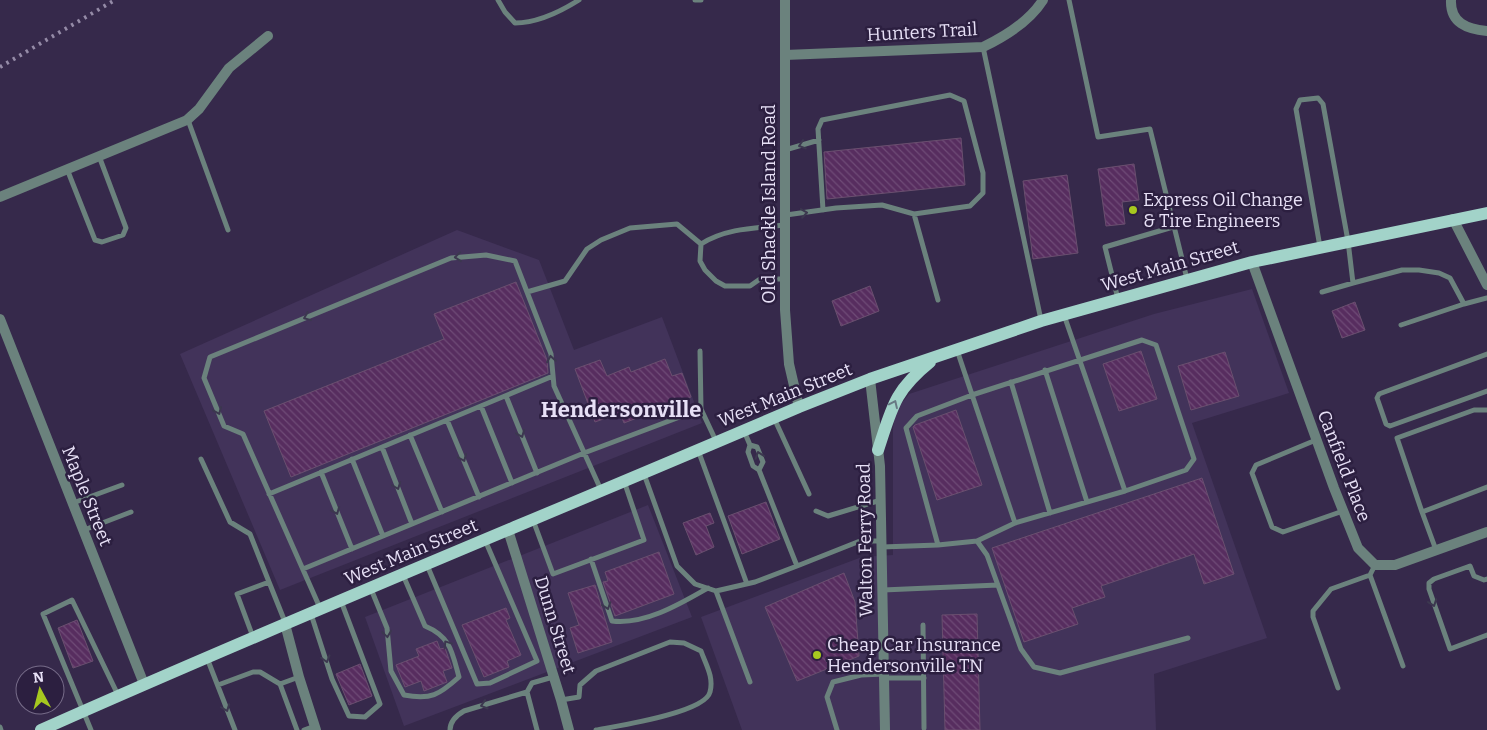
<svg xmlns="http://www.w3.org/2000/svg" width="1487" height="730" viewBox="0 0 1487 730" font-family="Bitter,serif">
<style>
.built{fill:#42335a}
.building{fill:url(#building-back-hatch);stroke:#6a4f6f}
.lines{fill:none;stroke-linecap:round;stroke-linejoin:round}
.service{stroke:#6b827d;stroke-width:5}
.minor{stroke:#6b827d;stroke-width:10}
.tertiary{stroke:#6b827d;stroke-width:10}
.primary{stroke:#a2d3c9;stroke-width:12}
.rail{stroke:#958ba7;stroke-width:4;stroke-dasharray:2.5 5;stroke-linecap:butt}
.oneway{stroke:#3c384f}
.oneway2{stroke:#677984}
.poi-dot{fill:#a7c81f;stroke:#2c1f40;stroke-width:2}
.labels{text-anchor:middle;stroke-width:5;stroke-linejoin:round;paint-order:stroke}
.street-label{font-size:18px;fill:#e7e0f6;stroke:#2c1f40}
.poi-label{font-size:18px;fill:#e7e0f6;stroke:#2c1f40;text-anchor:start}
.district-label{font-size:22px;font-weight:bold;fill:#e7e0f6;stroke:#2c1f40}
</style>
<defs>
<pattern id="building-back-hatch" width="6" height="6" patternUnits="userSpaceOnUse" patternTransform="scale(1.25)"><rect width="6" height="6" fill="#572d5f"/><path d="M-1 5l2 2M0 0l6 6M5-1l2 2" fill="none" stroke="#6f4b77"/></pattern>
</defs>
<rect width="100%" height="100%" fill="#36294b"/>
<path class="built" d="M457,230L539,260L574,350L662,317L702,423L280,590L180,354Z
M1252,289L1289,393L1192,423L1267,638L1154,674L1156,730H742L701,617L862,557L893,555V428L896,410L909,394L1154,314Z
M648,505L692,617L404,726L365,617Z"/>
<path class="building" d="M961,138L965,185L827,199L824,152Z
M1134,164L1139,200L1122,202L1125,224L1106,226L1098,169Z
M1067,175L1078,253L1033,259L1023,181Z
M516,282L547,360L548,373L291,477L264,411L444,339L434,314Z
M870,286L879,311L841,326L832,301Z
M1355,302L1365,330L1342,338L1332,311Z
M1141,351L1157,399L1119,411L1103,364Z
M1225,352L1239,396L1191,410L1178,366Z
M665,359L672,376L682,373L691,397L624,423L620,413L595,422L575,369L600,360L607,376L629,367L631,372Z
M956,410L982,485L937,500L913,427L915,425Z
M1202,478L1234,574L1204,584L1194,554L1101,586L1105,597L1072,608L1078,624L1024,642L992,548Z
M766,502L780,539L742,554L728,516Z
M710,513L714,523L706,526L714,547L696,555L683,523Z
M659,552L674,594L615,616L603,582L608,581L605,572Z
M844,573L855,602L859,656L797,681L765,607Z
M595,585L612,642L578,653L570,628L579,625L568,593Z
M506,608L510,618L506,620L521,655L507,661L509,667L484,677L462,625Z
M977,614L980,730H945L942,615Z
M77,620L93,661L73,668L58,628Z
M437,641L440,649L445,648L452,668L443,671L447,682L424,691L421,681L405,687L396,665L419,656L416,649Z
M360,664L372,696L349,705L336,674Z"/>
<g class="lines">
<path class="service" d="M498,0L505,12L515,23C538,23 560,12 579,0
M695,0H701
M1069,0L1098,137L1150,129L1187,279
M983,47L1041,320
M188,120L228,230
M785,150L819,140
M67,169L95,240L102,242L123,235L126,228L99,156
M914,214L938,300
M786,215L836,208L882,205L914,214L970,206L983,193V173L964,101L950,95L822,120L818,129L823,210
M701,244C726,228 756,228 785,225
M1320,247L1296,109L1300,100L1318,98L1323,104L1348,241L1353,283L1402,270H1419L1439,273L1450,278L1464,304L1487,298
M527,292L565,281L587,249L601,240L630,228L677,224L701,244L700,261L705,270L716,281L725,286H750L760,279H785
M1322,292L1353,283
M1118,299L1105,247L1173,227
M1401,325L1464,304
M957,350L1015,523L1125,491L1064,315
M700,351L701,409
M1487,354L1379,394L1377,398L1386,424L1390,426L1487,391
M1045,370L1087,502
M1011,382L1050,513
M506,396L537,473
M481,406L512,483
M774,418L809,494
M447,420L479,497
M744,431L750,445L748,452L753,466L759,470L797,566L860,541H882
M410,435L442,512
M1316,440L1256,465L1252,473L1272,527L1283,532L1343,511
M750,445L757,447L763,462L759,470
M382,447L412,524
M698,450L747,584
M201,459L230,522L250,534L269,582
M352,459L383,536
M321,472L352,549
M644,474L677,566L695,584L716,591L755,582L797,566
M269,494L553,376
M73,503L122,485
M816,511L828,516L881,500
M1422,512L1397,438L1474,410H1487
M533,520L553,574L644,540L624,481
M1015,523L977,541L938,545L906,428L917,416L972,395L1142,340L1156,345L1194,459L1186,470L1125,491
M84,530L131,512
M977,541L987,555L1021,649L1034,667L1060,673L1188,638
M882,547L938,545
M1436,550L1422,512L1487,487
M591,559L612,621C645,625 680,604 708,588
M427,565L477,684L490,683L537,661L485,540
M303,569L584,453L701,409L716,441
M1370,575L1403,666
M1487,579L1484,580L1474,576L1470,566L1434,579L1429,583V589L1450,649L1487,635
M371,589L387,628L391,671L404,695C431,700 439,695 459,677C452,652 451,637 425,626L403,575
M883,590L998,585
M716,591L750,682
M320,608L243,434L224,426L204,378L210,357L451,258L486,255L515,261L551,354L554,386L601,490
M311,614L332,679L349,716L365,717L380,704L341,601
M923,625L924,728
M253,637L237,594L269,582L285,622
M207,658L235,730
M884,678H924
M280,684L297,730
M218,685L253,672H260L280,684L299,677
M1338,688L1313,617V611L1331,589L1370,575L1375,565
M561,700L579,697L580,685L596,671L670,642L684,643L701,651C706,665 714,677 710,692C705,713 617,726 596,730
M0,727L1,730
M91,730L43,614L72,600L118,695
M304,730L315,726
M450,730C450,721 457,715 464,711L527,692
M537,730L527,692L532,683L553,677
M837,730L827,697L833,682L861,675L884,674"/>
<path class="minor" d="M1451,0C1450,23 1467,29 1487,31
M785,55L983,47C1006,36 1029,22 1043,0
M0,197L187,120L199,109L229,68L268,36
M1252,262L1334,488L1358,548L1375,565H1395L1487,532
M0,319L144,684
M508,530L561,700L569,730
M285,624L299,677L316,730"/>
<path class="tertiary" d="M785,0V310L789,364L799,407
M1453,219L1487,285
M870,379L880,466L885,730"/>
<path class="primary" d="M878,450C892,408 894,391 930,362
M41,730C292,618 547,515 799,407L870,379L1041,321L1252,262L1487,213"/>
<path class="rail" d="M0,67L115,0"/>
</g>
<defs><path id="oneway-chevron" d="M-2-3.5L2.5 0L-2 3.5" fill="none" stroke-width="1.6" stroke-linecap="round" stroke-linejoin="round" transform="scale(1.25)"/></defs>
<g class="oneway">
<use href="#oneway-chevron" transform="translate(802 145) rotate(162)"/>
<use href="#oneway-chevron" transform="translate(804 213) rotate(-8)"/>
<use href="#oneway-chevron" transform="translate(458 257) rotate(174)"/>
<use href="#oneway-chevron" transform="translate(307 317) rotate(158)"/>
<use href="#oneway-chevron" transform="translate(551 359) rotate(-99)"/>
<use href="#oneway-chevron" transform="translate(218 411) rotate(67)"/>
<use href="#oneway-chevron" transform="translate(521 434) rotate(68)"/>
<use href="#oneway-chevron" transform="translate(759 455) rotate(-109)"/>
<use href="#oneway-chevron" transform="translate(463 458) rotate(67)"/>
<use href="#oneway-chevron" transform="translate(397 486) rotate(69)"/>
<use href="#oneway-chevron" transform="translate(336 511) rotate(68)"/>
<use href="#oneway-chevron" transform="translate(1433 603) rotate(70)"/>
<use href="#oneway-chevron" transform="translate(607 606) rotate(71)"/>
<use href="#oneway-chevron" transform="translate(387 634) rotate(82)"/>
<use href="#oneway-chevron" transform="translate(447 644) rotate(-124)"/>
<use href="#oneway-chevron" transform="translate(326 659) rotate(74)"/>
<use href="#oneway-chevron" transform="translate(484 705) rotate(163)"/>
<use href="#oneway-chevron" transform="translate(226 708) rotate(69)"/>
</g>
<use class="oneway2" href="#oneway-chevron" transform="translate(894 404) rotate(-65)"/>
<g class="poi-dot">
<circle cx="1133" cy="210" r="5"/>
<circle cx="817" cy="655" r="5"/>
</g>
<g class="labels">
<g class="street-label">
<text transform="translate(922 32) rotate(-3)" y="6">Hunters Trail</text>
<text transform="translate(769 204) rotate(-90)" y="6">Old Shackle Island Road</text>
<text transform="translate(1170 266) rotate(-16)" y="6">West Main Street</text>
<text transform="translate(785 395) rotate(-22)" y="6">West Main Street</text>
<text transform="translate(1344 466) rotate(69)" y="6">Canfield Place</text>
<text transform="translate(87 496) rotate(68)" y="6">Maple Street</text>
<text transform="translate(865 540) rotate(-91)" y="6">Walton Ferry Road</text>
<text transform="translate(411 552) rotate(-23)" y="6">West Main Street</text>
<text transform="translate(555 625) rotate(73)" y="6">Dunn Street</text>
</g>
<g class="poi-label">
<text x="1143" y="206">Express Oil Change<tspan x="1143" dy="21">&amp; Tire Engineers</tspan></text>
<text x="827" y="651">Cheap Car Insurance<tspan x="827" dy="21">Hendersonville TN</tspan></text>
</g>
<g class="district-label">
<text x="621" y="417">Hendersonville</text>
</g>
</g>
<g transform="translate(40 690) rotate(353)"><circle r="24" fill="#2c1f40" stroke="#776c89"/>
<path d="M0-4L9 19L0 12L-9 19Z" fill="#a7c81f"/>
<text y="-8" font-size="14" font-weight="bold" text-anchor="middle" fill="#e7e0f6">N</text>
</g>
</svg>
